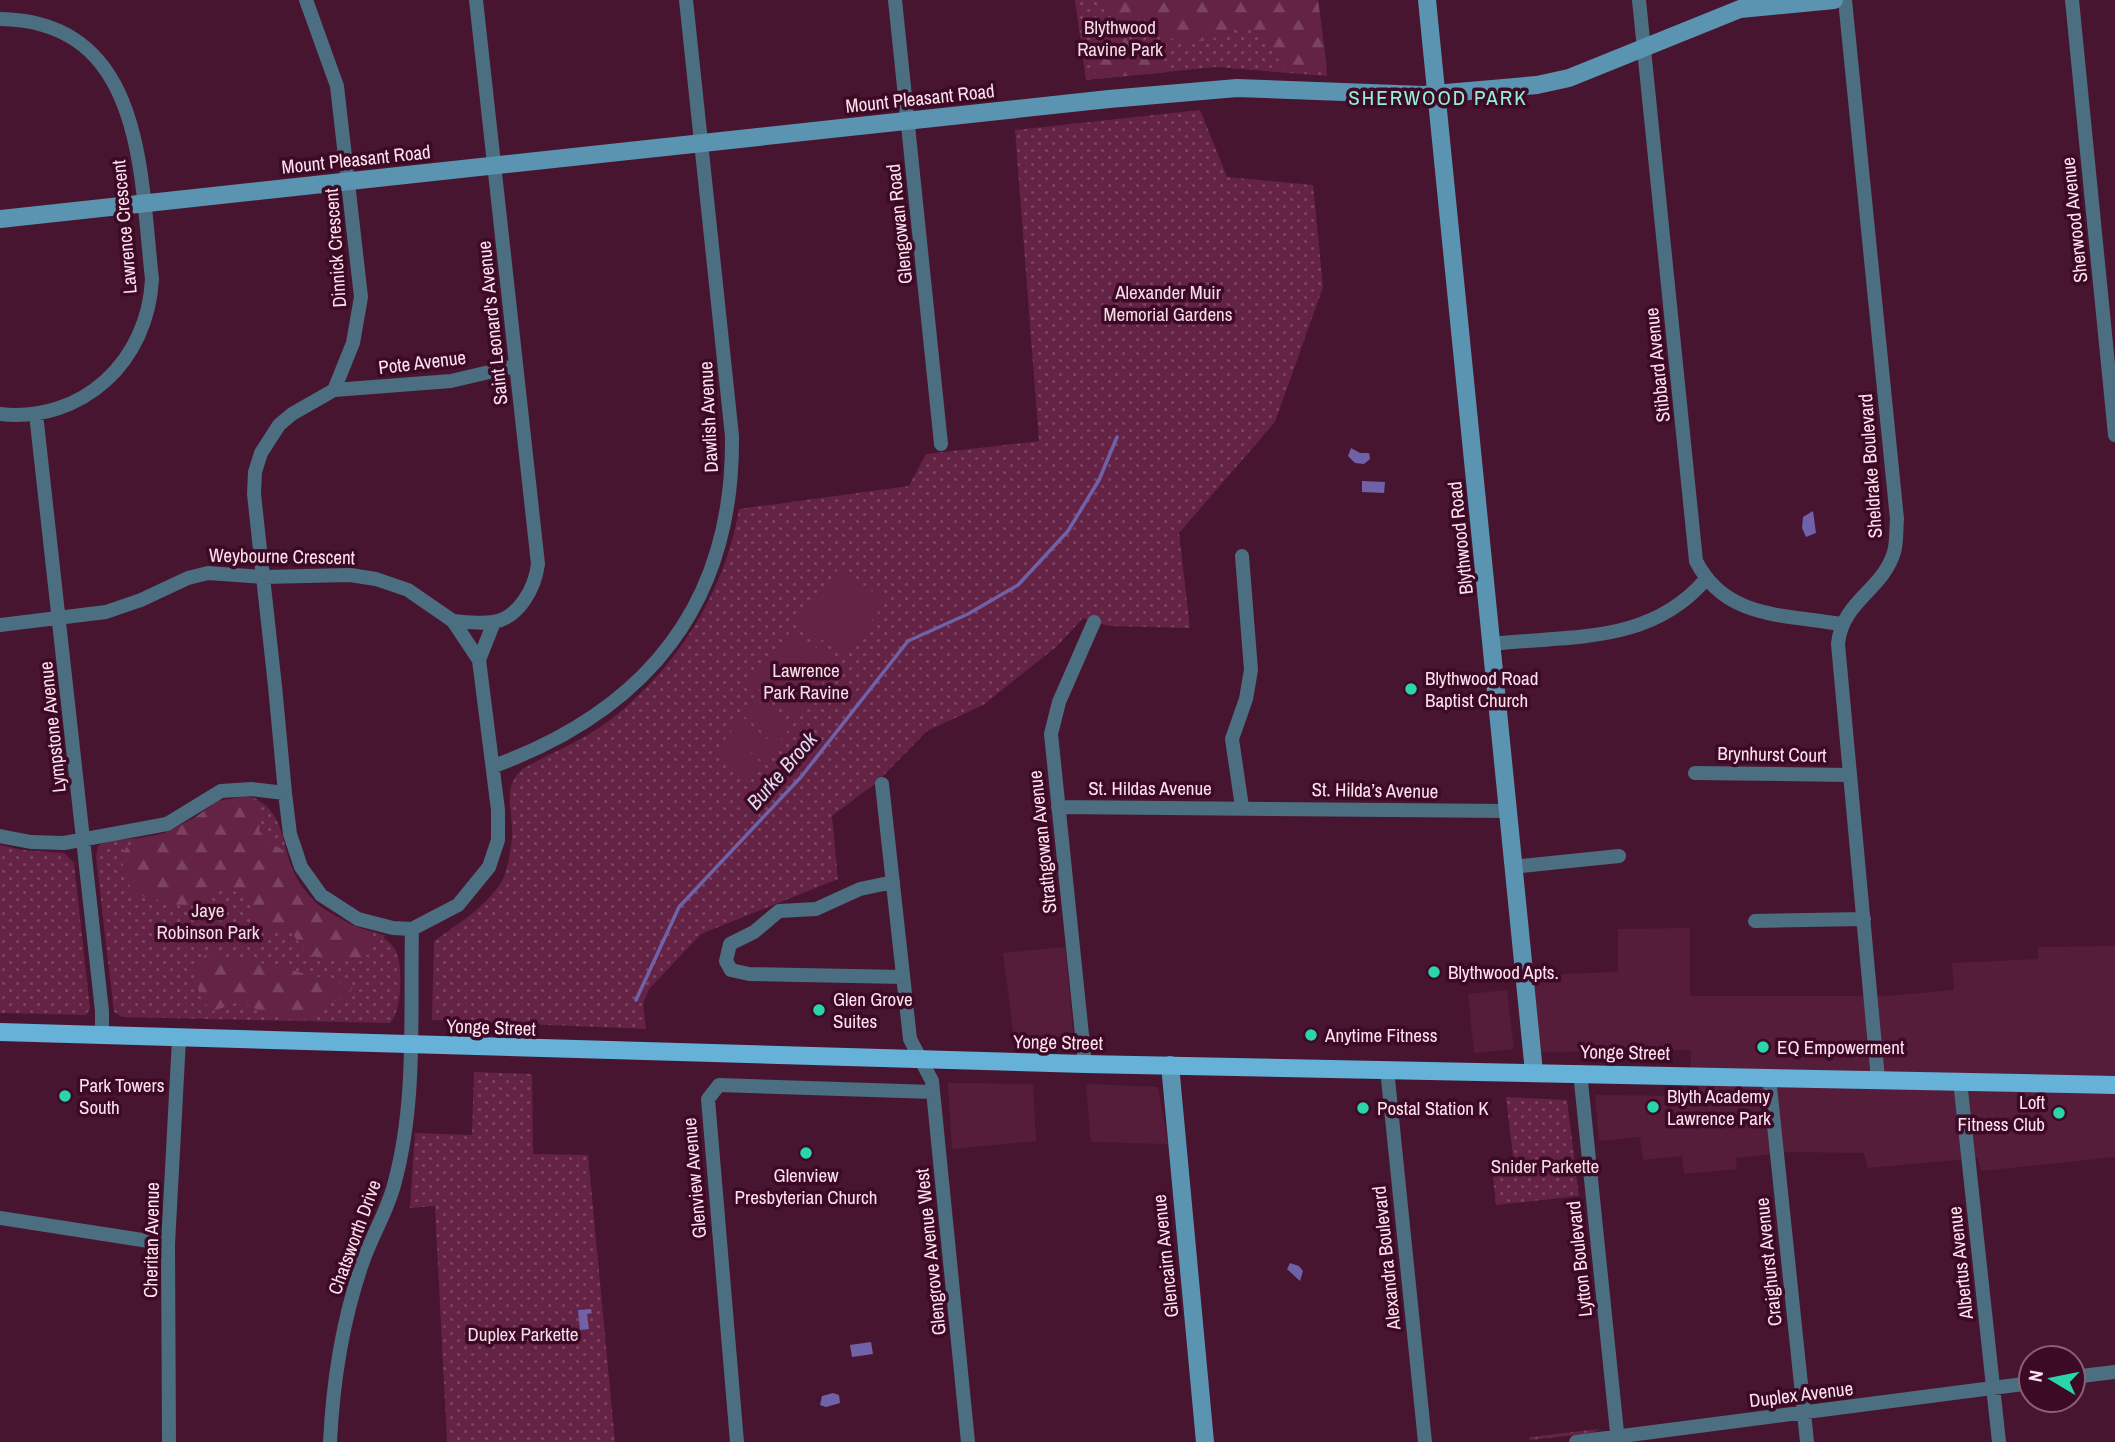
<svg xmlns="http://www.w3.org/2000/svg" width="2115" height="1442" viewBox="0 0 2115 1442" font-family="'Archivo Narrow',sans-serif">
<style>
.built{fill:#561d3b}
.green{fill:url(#green-dots)}
.forest{fill:url(#forest-firs)}
.pitch{fill:#642345}
.water{fill:#7062a9}
.lines{fill:none;stroke-linecap:round;stroke-linejoin:round}
.stream{stroke:#7062a9;stroke-width:3.5}
.street{stroke:#4c6e81;stroke-width:14}
.secondary{stroke:#5b94b1;stroke-width:18}
.primary{stroke:#66b1d7;stroke-width:18}
.poi-dot{fill:#2ad5ac;stroke:#3d0a26;stroke-width:2.5}
.labels{text-anchor:middle;stroke-width:7;stroke-linejoin:round;paint-order:stroke}
.park-label{font-size:19px;fill:#f4dde6;stroke:#3d0a26}
.street-label{font-size:19px;fill:#fde1ed;stroke:#3d0a26}
.poi-label{font-size:19px;fill:#fde1ed;stroke:#3d0a26;text-anchor:start}
.neighbourhood-label{font-size:21px;letter-spacing:2px;fill:#92f1d3;stroke:#3d0a26}
.water-label{font-size:21px;font-style:italic;fill:#dcdaee;stroke:#3d0a26}
</style>
<defs>
<pattern id="green-dots" width="8" height="8" patternUnits="userSpaceOnUse" patternTransform="scale(1.75)"><rect width="8" height="8" fill="#642345"/><path d="M2 2h.1M6 6h.1" fill="none" stroke="#7b4360" stroke-width="1.8" stroke-linecap="round"/></pattern>
<pattern id="forest-firs" width="22" height="20" patternUnits="userSpaceOnUse" patternTransform="scale(1.75)"><rect width="22" height="20" fill="#642345"/><path d="M5 1l3.5 6h-7zM16 11l3.5 6h-7z" fill="#7b4360"/></pattern>
</defs>
<rect width="100%" height="100%" fill="#481530"/>
<path class="built" d="M1690,928V996H1886L1954,990L1952,963L2038,959V947L2115,946V1157L1981,1171L1978,1158L1868,1168L1864,1153L1790,1152L1736,1158L1737,1169L1684,1174L1682,1156L1643,1160L1640,1137L1599,1141L1595,1095L1691,1096V1050L1541,1052L1533,975L1618,972V929Z
M1065,947L1074,1040L1014,1038L1003,953Z
M1507,990L1514,1049L1474,1053L1468,994Z
M948,1083L1033,1084L1036,1141L952,1149Z
M1086,1084L1158,1087L1168,1144L1091,1142Z"/>
<path class="green" d="M1075,0H1318L1327,76L1216,67L1086,80Z
M1200,110L1227,177L1313,185L1323,287L1275,422L1179,533L1190,628L1109,626L1083,618L1056,647L983,705L927,731L876,783L832,816L838,879L701,934L649,989L643,1004L646,1029L432,1020L434,941C457,925 495,901 505,874C509,862 513,839 512,826C511,804 504,788 521,770C549,753 579,743 606,723C674,672 725,594 739,509L909,486L926,454L1039,441L1015,130Z
M246,796C291,807 278,855 302,887C323,916 352,927 385,935L384,938C390,943 396,948 398,956C402,972 402,1011 390,1023L122,1017L114,1012L96,857L98,846C117,836 142,841 162,834C193,824 212,800 246,796Z
M0,845L22,850L64,853L74,863L90,1009L86,1015L0,1013Z
M474,1072L532,1074L533,1154L588,1155L615,1442H447L435,1206L410,1208L415,1133L472,1135Z
M1506,1097L1567,1100L1579,1196L1496,1205L1493,1176L1515,1173Z
M1600,1429L1592,1433L1530,1440L1529,1437Z"/>
<path class="forest" d="M1318,0L1327,67L1318,72H1287L1264,38L1247,25C1207,41 1197,49 1155,33L1138,40L1099,1Z
M1100,10L1137,46L1168,72L1095,79L1090,32Z
M246,796L257,799L261,818L259,831L272,844L285,851C292,871 301,889 316,903C332,918 375,929 371,952C351,968 331,960 308,955L289,929L267,933L252,930L249,915L254,900L225,887L188,908L131,893L121,858L126,848L139,838L162,834L194,818L218,801Z
M207,953L276,966L353,986L350,993L326,1006L322,1015C295,1027 264,1014 240,1001L214,1011C194,999 197,981 199,961Z"/>
<path class="pitch" d="M840,567L886,602L844,656L798,622Z
M792,630L838,663L795,717L750,683Z
M757,700L791,727L778,743L744,716Z
M742,718L776,746L763,762L729,734Z
M727,737L761,765L748,781L714,753Z"/>
<path class="water" d="M1351,448L1360,453H1369L1370,459L1364,464L1355,463L1348,456Z
M1362,481L1385,482L1384,493L1362,492Z
M1813,511L1816,533L1806,537L1802,528L1803,517Z
M1290,1263L1299,1266L1303,1271L1300,1281L1287,1269Z
M591,1309L592,1313L587,1314L589,1329L580,1330L578,1310Z
M871,1342L873,1354L852,1357L850,1345Z
M833,1393L839,1395L840,1403L826,1407L820,1405L822,1396Z"/>
<g class="lines">
<path class="stream" d="M636,1000L679,907L801,777L908,641L968,614L1018,585L1068,531L1099,480L1117,437"/>
<path class="street" d="M895,0L941,444
M1639,0L1696,561C1725,619 1784,614 1840,624
M1845,0L1897,519C1896,529 1897,542 1894,552C1883,590 1842,601 1838,644L1878,1079
M2072,0L2115,435
M0,19C145,21 140,174 152,279C148,361 83,423 0,414
M334,390L451,381L515,366
M36,414L102,1011V1036
M1242,556L1251,670L1246,699L1232,739L1242,807
M453,621C466,622 480,624 493,622C519,618 535,588 538,564L476,0
M0,625L106,612L141,600L188,578L208,573L263,577L350,575L376,579L408,590L453,621L479,660L498,810V840L489,867L458,905L412,929L393,928L358,919L321,895L301,867L290,834L285,793L275,686L263,577L254,494L255,472L261,453L279,425L292,414L334,390L353,343L361,297L337,86L306,0
M1492,644C1570,635 1650,645 1706,579
M479,660L494,622
M494,766C647,710 734,603 732,436L686,0
M1695,773L1849,775
M882,784L910,1039L932,1081L968,1442
M1058,807L1507,811
M0,836L31,842L64,843L167,824L221,791L251,789L285,793
M1512,867L1619,856
M893,882L860,889L816,909L779,911L754,932L730,944L726,961L731,970L749,974L903,977
M1755,921L1864,919
M1085,1064L1051,734L1059,702L1094,622
M1387,1069L1425,1442
M1580,1072L1618,1442
M1769,1077L1807,1442
M1960,1081L1999,1442
M0,1218L168,1244
M2073,1377L2115,1372
M169,1442L168,1244L179,1039
M330,1442C333,1381 342,1322 362,1264C371,1237 387,1212 394,1185C417,1102 410,1014 412,929
M737,1442L708,1099L719,1085L933,1092
M1576,1442L2031,1383"/>
<path class="secondary" d="M1427,0L1534,1072
M0,219L1109,99L1237,88L1423,95L1537,85L1569,78L1740,9L1834,0
M1170,1065L1205,1442"/>
<path class="primary" d="M0,1032L1085,1064L2115,1085"/>
</g>
<g class="poi-dot">
<circle cx="1411" cy="689" r="7"/>
<circle cx="1434" cy="972" r="7"/>
<circle cx="819" cy="1010" r="7"/>
<circle cx="1311" cy="1035" r="7"/>
<circle cx="1763" cy="1047" r="7"/>
<circle cx="65" cy="1096" r="7"/>
<circle cx="1653" cy="1107" r="7"/>
<circle cx="1363" cy="1108" r="7"/>
<circle cx="2059" cy="1113" r="7"/>
<circle cx="806" cy="1153" r="7"/>
</g>
<g class="labels">
<g class="park-label">
<text x="1120" y="34">Blythwood<tspan x="1120" dy="22">Ravine Park</tspan></text>
<text x="1168" y="299">Alexander Muir<tspan x="1168" dy="22">Memorial Gardens</tspan></text>
<text x="806" y="677">Lawrence<tspan x="806" dy="22">Park Ravine</tspan></text>
<text x="208" y="917">Jaye<tspan x="208" dy="22">Robinson Park</tspan></text>
<text x="1545" y="1173">Snider Parkette</text>
<text x="523" y="1341">Duplex Parkette</text>
</g>
<g class="street-label">
<text transform="translate(920 98) rotate(-6)" y="7">Mount Pleasant Road</text>
<text transform="translate(356 159) rotate(-6)" y="7">Mount Pleasant Road</text>
<text transform="translate(2074 220) rotate(-96)" y="7">Sherwood Avenue</text>
<text transform="translate(899 224) rotate(-96)" y="7">Glengowan Road</text>
<text transform="translate(124 227) rotate(-95)" y="7">Lawrence Crescent</text>
<text transform="translate(335 248) rotate(-94)" y="7">Dinnick Crescent</text>
<text transform="translate(492 323) rotate(-96)" y="7">Saint Leonard's Avenue</text>
<text transform="translate(422 362) rotate(-7)" y="7">Pote Avenue</text>
<text transform="translate(1657 365) rotate(-96)" y="7">Stibbard Avenue</text>
<text transform="translate(708 417) rotate(-93)" y="7">Dawlish Avenue</text>
<text transform="translate(1870 466) rotate(-94)" y="7">Sheldrake Boulevard</text>
<text transform="translate(1460 538) rotate(-96)" y="7">Blythwood Road</text>
<text transform="translate(282 556) rotate(1)" y="7">Weybourne Crescent</text>
<text transform="translate(52 727) rotate(-96)" y="7">Lympstone Avenue</text>
<text transform="translate(1772 754) rotate(1)" y="7">Brynhurst Court</text>
<text x="1150" y="795">St. Hildas Avenue</text>
<text transform="translate(1375 790) rotate(1)" y="7">St. Hilda’s Avenue</text>
<text transform="translate(1042 842) rotate(-96)" y="7">Strathgowan Avenue</text>
<text transform="translate(491 1027) rotate(2)" y="7">Yonge Street</text>
<text transform="translate(1058 1042) rotate(1)" y="7">Yonge Street</text>
<text transform="translate(1625 1052) rotate(1)" y="7">Yonge Street</text>
<text transform="translate(694 1178) rotate(-95)" y="7">Glenview Avenue</text>
<text transform="translate(354 1237) rotate(-70)" y="7">Chatsworth Drive</text>
<text transform="translate(151 1240) rotate(-89)" y="7">Cheritan Avenue</text>
<text transform="translate(930 1252) rotate(-96)" y="7">Glengrove Avenue West</text>
<text transform="translate(1165 1256) rotate(-96)" y="7">Glencairn Avenue</text>
<text transform="translate(1386 1258) rotate(-96)" y="7">Alexandra Boulevard</text>
<text transform="translate(1579 1259) rotate(-96)" y="7">Lytton Boulevard</text>
<text transform="translate(1768 1262) rotate(-96)" y="7">Craighurst Avenue</text>
<text transform="translate(1960 1263) rotate(-96)" y="7">Albertus Avenue</text>
<text transform="translate(1801 1394) rotate(-7)" y="7">Duplex Avenue</text>
</g>
<g class="poi-label">
<text x="1425" y="685">Blythwood Road<tspan x="1425" dy="22">Baptist Church</tspan></text>
<text x="1448" y="979">Blythwood Apts.</text>
<text x="833" y="1006">Glen Grove<tspan x="833" dy="22">Suites</tspan></text>
<text x="1325" y="1042">Anytime Fitness</text>
<text x="1777" y="1054">EQ Empowerment</text>
<text x="79" y="1092">Park Towers<tspan x="79" dy="22">South</tspan></text>
<text x="1667" y="1103">Blyth Academy<tspan x="1667" dy="22">Lawrence Park</tspan></text>
<text x="2045" y="1109" text-anchor="end">Loft<tspan x="2045" dy="22">Fitness Club</tspan></text>
<text x="1377" y="1115">Postal Station K</text>
<text x="806" y="1182" text-anchor="middle">Glenview<tspan x="806" dy="22">Presbyterian Church</tspan></text>
</g>
<g class="neighbourhood-label">
<text x="1438" y="105">SHERWOOD PARK</text>
</g>
<g class="water-label">
<text transform="translate(782 771) rotate(-49)" y="7">Burke Brook</text>
</g>
</g>
<g transform="translate(2052 1379) rotate(280)"><circle r="33" fill="#3d0a26" stroke="#8a6076" stroke-width="2"/>
<path d="M0-5L12 26L0 18L-12 26Z" fill="#2ad5ac"/>
<text y="-10" font-size="19" font-weight="bold" text-anchor="middle" fill="#fde1ed">N</text>
</g>
</svg>
